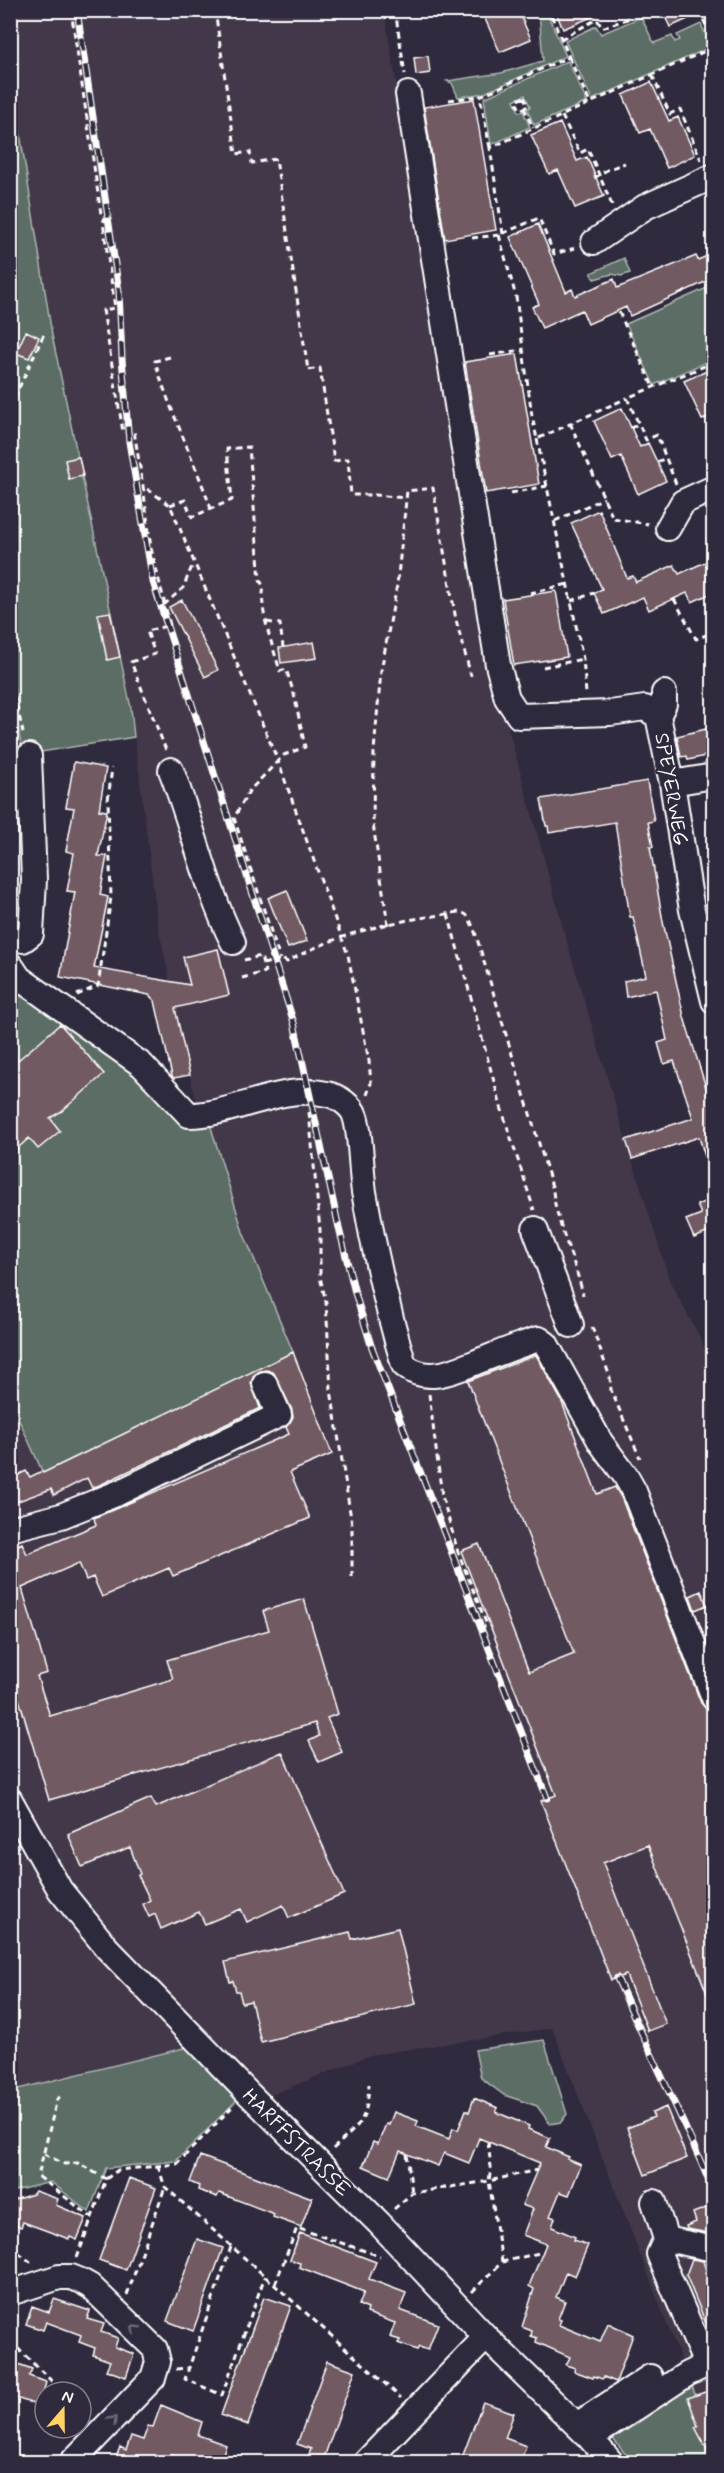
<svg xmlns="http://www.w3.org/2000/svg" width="724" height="2473" viewBox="0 0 724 2473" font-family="Mynerve,sans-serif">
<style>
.built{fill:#433848}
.green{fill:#5b6d65;stroke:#adb6b2;stroke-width:1.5}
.building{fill:#725a62;stroke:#fff;stroke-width:1.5}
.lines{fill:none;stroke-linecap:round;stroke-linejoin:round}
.minor-casing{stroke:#fff;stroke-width:28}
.path{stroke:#fff;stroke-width:3;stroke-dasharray:6 4.5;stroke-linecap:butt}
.minor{stroke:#2f2a3d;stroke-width:24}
.rail-casing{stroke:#fff;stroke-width:7}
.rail{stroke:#2f2a3d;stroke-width:4.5;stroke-dasharray:14;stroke-linecap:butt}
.oneway{stroke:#6d6a77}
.labels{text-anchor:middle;stroke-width:5;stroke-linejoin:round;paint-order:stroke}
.street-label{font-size:20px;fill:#fff;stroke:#2f2a3d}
</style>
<rect width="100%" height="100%" fill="#2f2a3d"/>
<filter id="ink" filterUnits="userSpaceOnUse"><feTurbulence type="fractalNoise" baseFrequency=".0167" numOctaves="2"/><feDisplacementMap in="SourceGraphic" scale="12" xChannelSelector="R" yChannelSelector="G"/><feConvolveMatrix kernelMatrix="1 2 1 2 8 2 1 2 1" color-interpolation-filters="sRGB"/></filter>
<g filter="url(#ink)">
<path class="built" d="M11,11H384L439,330L492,669L567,942L626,1140L670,1282L702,1341L713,1370V2442L552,2028L371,2055L266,2097L83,1913L63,1917L192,2046L11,2091L10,1402L43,1473L293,1352L243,1232L210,1124L203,1107L195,1097L158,926L131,708L42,281L11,70Z"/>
<path class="green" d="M539,11H546L566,56L485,93L458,97L452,83L447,81L501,73L543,61Z
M641,17L654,43L672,36L675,42L680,40L677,35L701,24L711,47L592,100L565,41L596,26L601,34Z
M568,61L587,102L534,125L527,109L530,107L525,95L514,100L519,112L523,111L530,127L491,145L484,98Z
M10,70L52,335L131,708L134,737L23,755L10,686Z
M624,258L630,273L621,276L612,274L594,279L591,273Z
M707,288L713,301V359L654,385L626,324Z
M23,984L210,1124L243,1232L293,1352L43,1473L11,1402L10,994Z
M544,2040L567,2114L561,2122L550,2124L537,2106L504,2095L481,2078L475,2050Z
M192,2046L240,2097L176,2161L106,2168L89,2212L51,2182L14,2191L10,2177V2091Z
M692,2386L713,2442V2462H632L608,2433L676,2391Z"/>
<path class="building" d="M481,10H518L531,39L500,52Z
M555,10H605L606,11L563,29Z
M662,10H708L670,27Z
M428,56L430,73L416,75L414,58Z
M651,82L669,121L678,117L695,155L667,168L650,129L640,133L623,95Z
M474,99L496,230L445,239L424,107Z
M560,123L577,161L587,157L604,196L575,208L558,170L549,174L531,135Z
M538,224L566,292L572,289L575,296L614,279L617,288L696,256L698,260L714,253V278L630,316L626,307L588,324L582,310L542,328L532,307L539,304L510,237Z
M26,331L39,337L29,358L16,353Z
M517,354L539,484L486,493L465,362Z
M714,368V415L702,420L684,381Z
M622,408L640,447L648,443L666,481L638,494L621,456L612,460L594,421Z
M79,457L83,476L69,479L65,460Z
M599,510L627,578L633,576L636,582L674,565L679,574L714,558V592L692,602L687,593L649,610L643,597L604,614L594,593L602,589L571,523Z
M556,591L567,657L514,665L503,599Z
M182,600L218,670L205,677L169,607Z
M110,612L120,657L107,660L98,614Z
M314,642L317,658L281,663L279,648Z
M714,727V754L688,760L687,756L681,757L677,736Z
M74,762L106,768L99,810L107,811L98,856H107L100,895L108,897L94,968L190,985L183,957L218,949L229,995L175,1008L190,1075L174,1078L172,1076L155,1001L149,995L60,977L75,892L67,891L74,853L66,851L74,808L66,807Z
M647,781L654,821L648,822L653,847H650L663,922L684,1017L714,1113V1173H710L699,1137L632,1159L626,1140L693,1118L674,1061L664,1064L658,1043L667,1040L656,990L626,997L624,981L646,976L633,917H630L615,822L549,833L548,826H546L541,799Z
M287,890L307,941L288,948L268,898Z
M60,1024L104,1074L62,1111L50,1118L60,1131L38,1149L29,1138L10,1155V1067Z
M714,1198V1243L709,1232L694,1238L686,1220L701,1214L697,1205Z
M293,1352L332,1454L290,1472L310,1518L173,1576L169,1568L102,1597L93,1577L86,1580L79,1563L22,1588L47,1673L37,1676L50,1716L173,1679L167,1660L269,1630L263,1611L304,1599L338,1714L327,1718L342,1752L319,1762L309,1741L319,1736L315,1723L49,1800L10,1669V1549L22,1543L27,1554L96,1525L94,1518L289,1434L286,1427L293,1417L292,1410L274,1373L267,1370L260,1371L254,1375L251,1383L260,1408L102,1484L92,1488L87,1478L54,1495L51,1489L10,1504V1479L26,1471L30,1477L42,1471L43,1473Z
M536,1355L561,1400L597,1494L615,1487L621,1497L701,1703L714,1714V2011L648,1845L603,1863L666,2024L648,2031L626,1975L611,1980L541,1801L556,1795L461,1551L479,1544L529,1672L574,1654L468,1381Z
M701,1591L707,1605L695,1610L690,1596Z
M282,1752L344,1894L289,1918L283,1905L247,1922L241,1909L205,1924L199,1912L161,1929L155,1914L149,1917L143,1904L150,1900L138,1875L140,1874L130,1847L82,1867L68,1834L151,1798L156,1807Z
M398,1928L416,2004L261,2042L251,2001L242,2003L239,1991H236L233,1981L230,1982L225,1962L350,1932L352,1939Z
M474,2098L498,2108L496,2112L529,2126L528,2129L550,2138L546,2147L569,2157L567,2159L581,2165L569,2195L560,2192L550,2216L555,2218L552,2227L575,2237L574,2240L588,2245L575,2276L566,2272L556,2297L565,2301L558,2319L561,2320L559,2325L600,2342L608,2323L633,2335L616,2382L604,2377L602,2379L594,2376L593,2378L574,2371L575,2368L566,2365L570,2357L536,2342L537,2338L531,2336L532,2331L522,2327L534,2289L529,2286L546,2244L523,2235L533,2209L522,2205L540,2163L479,2138L469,2163L444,2153L438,2166L400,2151L389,2177L363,2166L373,2142L378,2144L386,2124L389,2125L394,2112L418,2121L416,2126L449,2139L453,2128L458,2130L466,2110L469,2112Z
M666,2107L687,2158L645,2175L627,2128L654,2117L652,2113Z
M200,2156L312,2198L301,2227L273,2217L274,2214L219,2193L217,2197L198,2190L199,2186L190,2182Z
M129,2178L156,2188L126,2270L99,2260Z
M35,2191L58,2199L56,2205L86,2218L77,2240L70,2237L69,2239L23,2222L21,2227L10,2223V2205L14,2200L33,2194Z
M706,2208L714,2232L709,2233L687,2229L686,2226L696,2222L693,2213Z
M300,2233L376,2262L369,2279L406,2293L400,2310L438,2324L428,2350L419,2347L417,2350L398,2343L400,2340L390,2337L395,2323L367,2313L368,2309L359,2305L364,2292L299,2267L300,2263L290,2260Z
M197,2239L223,2248L193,2331L167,2321Z
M692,2259L703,2261L714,2297V2343L686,2275Z
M264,2297L291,2306L248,2425L221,2415Z
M54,2299L90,2311L87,2319L104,2324L101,2332L118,2338L115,2347L134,2354L126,2377L106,2370L110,2361L93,2355L95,2348L79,2342L81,2335L46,2322L43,2330L26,2324L32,2306L49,2312Z
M10,2361L32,2369L29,2376L46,2382L44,2390L45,2408L10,2396Z
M327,2361L355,2371L322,2463H306L311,2449L297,2444Z
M708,2391L714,2407V2463L695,2427L698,2426L688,2398Z
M483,2402L514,2413L505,2438L526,2446L520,2463H460Z
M161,2405L202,2422L198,2435L226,2445L220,2463H193L172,2455L169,2463H114L120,2447L126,2450L131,2436L143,2440L148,2426L153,2427Z"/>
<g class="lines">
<defs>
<path id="minor" d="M408,94L498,665L507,698L519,716L610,713L645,708L658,716L672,783L692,910L714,1001
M594,242L645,207L714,176
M668,528L683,502L714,488
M658,716L664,704V693
M171,770C193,826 206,888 233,942
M672,783L714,776
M23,940L31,934L34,880L29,756
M11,966L19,978L142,1065L189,1115C235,1115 281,1083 327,1094C338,1096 352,1106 355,1116C361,1133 361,1172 364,1192C374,1251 387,1308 404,1365C429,1387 461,1367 487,1358C504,1351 522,1344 539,1339L546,1344L601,1443L625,1475L634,1491L714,1698
M535,1229L571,1325
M10,1529L61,1516L118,1493L279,1415L265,1384
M10,1800L60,1890L107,1948L247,2092L379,2223L486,2337L590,2438L611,2462
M654,2202L666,2239L659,2254L706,2364
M666,2239L714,2249
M10,2293L59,2277H71L81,2281L90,2286L155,2349L158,2362L153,2378L72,2462
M577,2425L650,2377
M590,2438L687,2374L714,2361
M366,2462L486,2337"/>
</defs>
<use href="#minor" class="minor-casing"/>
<path class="path" d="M71,10L101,214L105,218L103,222L115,308L103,310L123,432L134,431L143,486
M215,10L236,154L250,152L252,163L276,159L308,370L320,368L334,461L348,459L351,495H376L405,498
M395,10L405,74
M699,10L714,43
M561,39L597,19L602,28L630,18L627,13
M569,57L590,103
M652,75L670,114L680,109L701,160
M524,97L528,106L520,110L516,101Z
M449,100L480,96
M524,108L533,128
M562,116L580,153L588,149L612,205
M490,148L480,96L569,57L549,10
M594,178L607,170L625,163
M10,221L15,224
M503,234L490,148L714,47
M499,235L516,297L532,416L537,439L627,398
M472,238L499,235L539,218L554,254L575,248
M619,312L653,387
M490,355L522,350
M170,357L155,361C170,412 194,459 211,509
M10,407L44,334
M570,423L613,518L648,524
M631,428L638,424
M537,439L583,659L586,693
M657,462L666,458
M676,484L657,435L646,440L627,398L714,362
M511,493L547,486
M170,505L185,500L192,517L232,500L227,449L249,447L260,580L264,588C258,609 274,649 280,671L286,669L294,694L305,747L284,755L278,761L348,955L369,1061L371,1083L367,1095
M555,521L604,498
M530,593L568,584
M674,599L696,639L714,632
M571,601L594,593
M164,605L183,588L193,564
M267,622L280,624L283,647
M543,667L583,659
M10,676L24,737
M166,750L131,662L155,654L147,631L170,625L151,548L143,486L170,505L278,761L249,791L234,818L280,959
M448,914L501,1107L534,1210
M388,925L373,824L374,751L381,671L397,585L407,491L433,488L456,620L471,676
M263,964L282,959L287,962C334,935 387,922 441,915C447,914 457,911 463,913C470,915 472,926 475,932L553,1190C555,1220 576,1262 583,1295
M242,978L265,972L261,956L244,960
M77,995L98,986L111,897L108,800L112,768
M309,1112L320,1230V1277L326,1302L331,1390L352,1525V1578
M592,1327L610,1377L611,1390L640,1458
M429,1394L442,1496L458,1552L487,1625L476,1630
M60,2097L57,2099L38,2176L91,2217
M488,2142L491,2167L489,2181L502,2262
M333,2149C360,2123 367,2123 369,2084
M44,2154L64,2164L78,2163L106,2179
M407,2154L412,2193
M158,2166L165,2187L401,2398
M394,2209L412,2193L489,2181L537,2170
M10,2246L33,2264
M231,2247L185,2379L222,2395L265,2276
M77,2258L106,2179L118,2170L177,2164L233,2106
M275,2284L297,2228L380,2256
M472,2292L502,2262L543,2252
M127,2295L165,2187
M10,2341L63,2392
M176,2369L189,2368
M81,2410L88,2417
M10,2449L25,2462"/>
<use href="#minor" class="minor"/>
<defs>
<path id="rail" d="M77,10L119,291L122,358L129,442L153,582L294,1023L339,1228L355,1293L371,1345L547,1798
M617,1978C648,2050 684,2120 714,2193"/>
</defs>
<use href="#rail" class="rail-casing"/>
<use href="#rail" class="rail"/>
</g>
<defs><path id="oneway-chevron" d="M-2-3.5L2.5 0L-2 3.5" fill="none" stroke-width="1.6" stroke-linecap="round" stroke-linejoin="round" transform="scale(1.5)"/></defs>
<g class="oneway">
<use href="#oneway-chevron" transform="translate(135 2329) rotate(-136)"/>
<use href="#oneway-chevron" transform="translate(113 2420) rotate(-46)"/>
</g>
</g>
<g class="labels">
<g class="street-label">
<text transform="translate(672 789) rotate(80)" y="7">SPEYERWEG</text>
<text transform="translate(297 2142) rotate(45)" y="7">HARFFSTRASSE</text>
</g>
</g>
<rect width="724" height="2473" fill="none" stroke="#2f2a3d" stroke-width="36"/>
<rect x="18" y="18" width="688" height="2437" fill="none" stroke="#fff" stroke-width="2" filter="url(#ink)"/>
<g transform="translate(63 2410) rotate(20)"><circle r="28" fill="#2f2a3d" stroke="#827f8b" stroke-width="1.5"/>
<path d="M0-4.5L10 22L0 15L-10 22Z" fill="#ffd166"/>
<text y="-9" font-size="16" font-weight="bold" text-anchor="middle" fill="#ffffff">N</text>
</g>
</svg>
